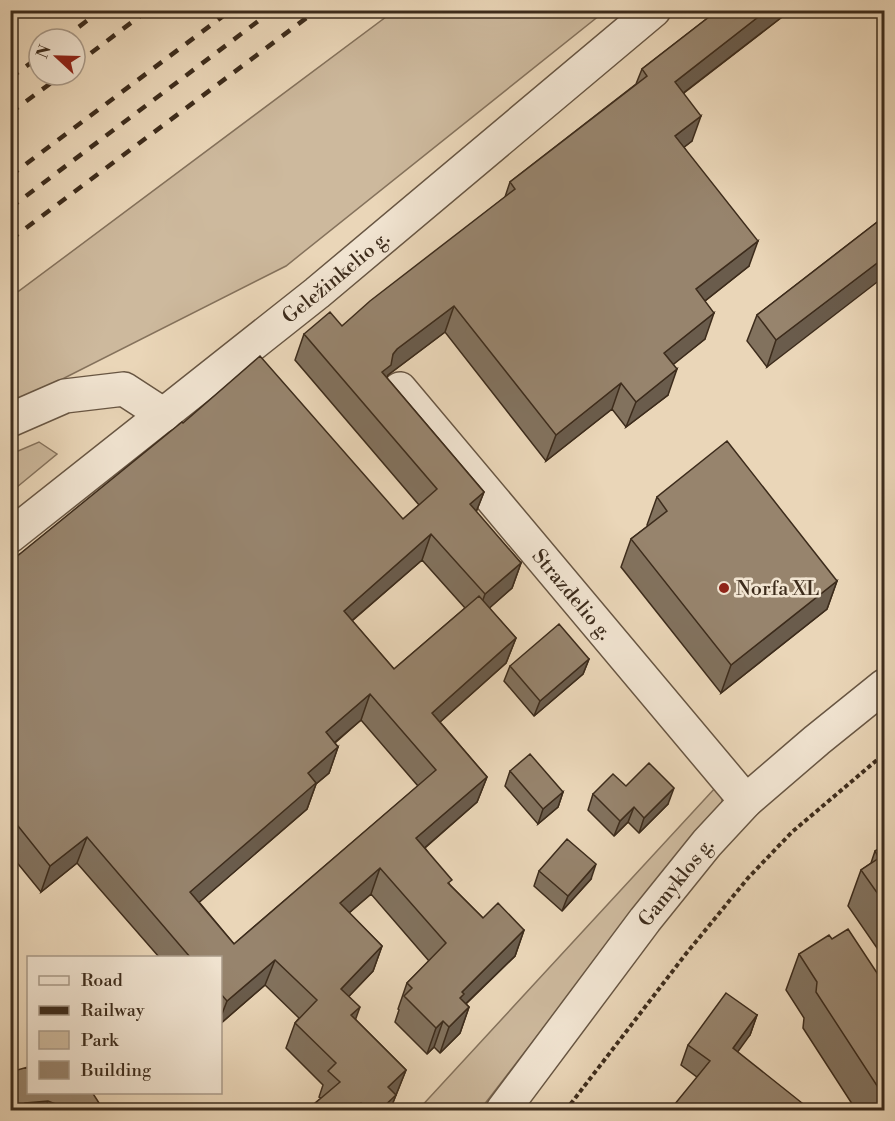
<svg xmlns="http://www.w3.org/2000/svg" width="895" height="1121" viewBox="0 0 895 1121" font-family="'Libre Bodoni',serif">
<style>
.green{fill:#cdb99d;stroke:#85725c;stroke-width:1.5}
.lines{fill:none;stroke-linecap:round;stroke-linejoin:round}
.street-casing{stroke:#685643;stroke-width:36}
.path{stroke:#3d2c1c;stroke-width:4;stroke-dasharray:4.5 3;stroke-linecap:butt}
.street{stroke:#f1e4d1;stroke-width:33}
.rail{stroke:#3d2c1c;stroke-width:4.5;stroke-dasharray:10 10;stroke-linecap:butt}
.wall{fill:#82725e;stroke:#3d2c1c;stroke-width:1.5;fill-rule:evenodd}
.shaded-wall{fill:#6a5c4c;stroke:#3d2c1c;stroke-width:1.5}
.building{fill:#97846d;stroke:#3d2c1c;stroke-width:1.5;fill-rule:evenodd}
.poi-dot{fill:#8f2418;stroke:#f1e4d1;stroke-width:2}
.labels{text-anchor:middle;stroke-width:5;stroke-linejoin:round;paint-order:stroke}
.street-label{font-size:20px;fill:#3d2c1c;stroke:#f1e4d1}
.poi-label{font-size:20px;fill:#3d2c1c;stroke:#f1e4d1;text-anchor:start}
</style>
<rect width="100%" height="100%" fill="#ead6b8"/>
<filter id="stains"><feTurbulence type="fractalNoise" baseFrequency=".00333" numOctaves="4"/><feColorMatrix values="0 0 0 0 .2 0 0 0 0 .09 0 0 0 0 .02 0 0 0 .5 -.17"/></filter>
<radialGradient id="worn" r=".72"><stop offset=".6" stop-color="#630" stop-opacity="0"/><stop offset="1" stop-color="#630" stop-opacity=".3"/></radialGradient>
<path class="green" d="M394,11H605L286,266L11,405V297Z
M39,442L57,454L11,492V454Z
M716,787L722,797V806L613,938L480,1110H418Z"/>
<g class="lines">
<defs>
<g id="street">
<path id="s1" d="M400,389L746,801"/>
<path d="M10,420L65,396L124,389L164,415"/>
<path id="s2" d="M10,536L317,293L654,10"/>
<path id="s3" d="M503,1110L645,920L707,843L746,801L817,740L884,686"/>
</g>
</defs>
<use href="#street" class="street-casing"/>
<path class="path" d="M566,1110L685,955L748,878L792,832L884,754"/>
<use href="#street" class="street"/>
<path class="rail" d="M63,39L101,10
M75,65L148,10
M10,78L39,57
M10,113L62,75
M10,176L231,10
M10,208L273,10
M10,240L317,10"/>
</g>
<path class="wall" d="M718,10H791L684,93L692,141L684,147L749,266L705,301V339L673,364L668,395L626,427L612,409L546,461L445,332L388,375L386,377L484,492L476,512L521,563L512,588L489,608L516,638L506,663L440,722L487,777L477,802L425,848L450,885L483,918L524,930L515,956L466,1004L469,1007L460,1033L440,1053L434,1047L427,1054L395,1022L399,1010L398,1009L407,983L429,961L371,894L349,913L382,946L373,971L349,996L355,1019L406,1070L390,1110H307L321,1098L319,1097L323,1085L286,1048L295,1023L299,1018L265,985L220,1024V957H159L77,863L41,892L10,854V562L183,423L403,519L419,505L295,360L304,334L342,326L505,197L510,182L636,84L642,69ZM422,560L465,608L394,669L352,621ZM361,720L418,786L234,944L199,902L307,809L316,784L329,773L338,747L335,743Z
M885,216L767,367L747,341L757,315Z
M657,497L837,581L827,609L721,693L621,567L631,539L648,526L647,525Z
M589,659L583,674L534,716L504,681L510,666Z
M510,771L563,792L558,807L538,824L505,786Z
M626,786L668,804L639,833L628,822L614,836L588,810L593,794Z
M885,845V947L879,951L848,906L861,870L871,863L875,851Z
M539,871L591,879L562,911L534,886Z
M832,939L885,985V1110H856L803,1028L804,1018L786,990L799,954Z
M757,1015L750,1035L697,1077L681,1065L688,1045Z
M10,1072L103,1110H10Z"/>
<path class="shaded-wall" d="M767,10H791L665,107L675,82Z
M701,116L692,141L666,161L675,136Z
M758,241L749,266L687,315L696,289Z
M885,257V276L767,367L776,340Z
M454,306L445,332L388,375L382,390V372L393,354L397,349Z
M714,313L705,339L655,379L664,353Z
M677,369L668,395L626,427L636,402Z
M621,383L612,409L546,461L556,435Z
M484,492L474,517L470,504Z
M431,534L422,560L334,636L344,611Z
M521,563L512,588L476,620L485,594Z
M837,581L827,609L721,693L731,665Z
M516,638L506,663L422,738L432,713Z
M589,659L583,674L534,716L540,701Z
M370,694L361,720L316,758L326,732Z
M338,747L329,773L316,784L307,809L181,918L190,892L308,773Z
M487,777L477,802L406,864L416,838Z
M674,788L668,804L639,833L644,818Z
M563,792L558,807L538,824L543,809Z
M634,807L628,822L614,836L620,821Z
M87,837L77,863L41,892L50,866Z
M596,864L591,879L562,911L568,896Z
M380,868L371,894L330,929L340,903Z
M524,930L515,956L456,1013L462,992Z
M885,935V947L879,951Z
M382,946L373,971L332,1014L341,989Z
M275,960L265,985L220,1024V1019L227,1001Z
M360,1007L351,1032V1015Z
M469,1007L460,1033L440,1053L449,1027Z
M757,1015L750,1035L726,1068L733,1048Z
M443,1021L434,1047L427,1054L436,1028Z
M406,1070L390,1110H379L388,1087Z
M48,1101L44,1110H14L25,1103Z
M361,1103L358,1110H353Z"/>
<path class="building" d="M718,10H767L675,82L701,116L675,136L758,241L696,289L714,313L664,353L677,369L636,402L621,383L556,435L454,306L397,349L393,354L391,365L382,372L484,492L470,504L521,563L485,594L431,534L344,611L394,669L479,596L516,638L432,713L487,777L416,838L452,880L448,883L483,918L498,903L524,930L462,992L464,994L460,998L469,1007L449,1027L443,1021L436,1028L404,996L412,988L407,983L446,943L380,868L340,903L382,946L341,989L360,1007L351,1015L406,1070L388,1087L396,1095L380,1110H377L371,1105L366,1109L361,1103L353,1110H307L340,1082L328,1071L336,1063L295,1023L317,1000L275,960L227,1001L220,993V957H190L87,837L50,866L10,816V695L11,694L10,693V562L182,422L183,423L260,356L403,519L437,489L304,334L330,312L342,326L370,301L515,189L510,182L647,76L642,69ZM370,694L436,770L234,944L190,892L316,783L308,773L338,747L326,732Z
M885,216V257L776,340L757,315Z
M727,441L837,581L731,665L631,539L667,511L657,497Z
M559,624L589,659L540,701L510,666Z
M530,754L563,792L543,809L510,771Z
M649,763L674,788L644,818L634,807L620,821L593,794L613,774L626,786Z
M567,839L596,864L568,896L539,871Z
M885,845V904L861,870L879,858L875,851Z
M848,929L885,985V1098L816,992L817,982L799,954L829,935L832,939Z
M726,993L757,1015L733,1048L802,1103L796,1110H670L710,1061L688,1045Z
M28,1067V1092H92L99,1103L103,1110H69L68,1109L48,1101L25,1103L14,1110H10V1072Z"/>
<circle class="poi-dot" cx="724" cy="588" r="6"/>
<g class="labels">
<g class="street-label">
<text dy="7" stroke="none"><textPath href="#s2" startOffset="416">Geležinkelio g.</textPath></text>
<text dy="7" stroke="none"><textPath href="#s1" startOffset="268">Strazdelio g.</textPath></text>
<text dy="7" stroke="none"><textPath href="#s3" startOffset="286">Gamyklos g.</textPath></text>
</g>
<g class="poi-label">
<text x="736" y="595">Norfa XL</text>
</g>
</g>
<rect width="895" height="1121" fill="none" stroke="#ead6b8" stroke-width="36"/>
<rect x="12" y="12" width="871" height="1097" fill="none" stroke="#3d2c1c" stroke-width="3"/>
<rect x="18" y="18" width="859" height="1085" fill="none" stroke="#3d2c1c" stroke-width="1.5"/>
<rect x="27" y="956" width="195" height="138" fill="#f1e4d1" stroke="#a99a89" stroke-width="1.5"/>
<rect x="39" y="976" width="30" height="9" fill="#f1e4d1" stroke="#a99a89" stroke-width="1.5"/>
<text x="81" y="986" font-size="18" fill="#3d2c1c">Road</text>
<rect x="39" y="1006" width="30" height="9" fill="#3d2c1c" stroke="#a99a89" stroke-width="1.5"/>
<text x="81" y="1016" font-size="18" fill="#3d2c1c">Railway</text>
<rect x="39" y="1031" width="30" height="18" fill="#cdb99d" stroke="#a99a89" stroke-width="1.5"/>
<text x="81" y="1046" font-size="18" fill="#3d2c1c">Park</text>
<rect x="39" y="1061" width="30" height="18" fill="#97846d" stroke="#a99a89" stroke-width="1.5"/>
<text x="81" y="1076" font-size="18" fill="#3d2c1c">Building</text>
<g transform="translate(57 57) rotate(292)"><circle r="28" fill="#f1e4d1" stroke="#a99a89" stroke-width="1.5"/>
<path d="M0-4.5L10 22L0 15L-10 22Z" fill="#8f2418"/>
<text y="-9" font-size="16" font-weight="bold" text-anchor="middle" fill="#3d2c1c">N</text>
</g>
<rect width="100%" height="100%" filter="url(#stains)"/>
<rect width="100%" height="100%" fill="url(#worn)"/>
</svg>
